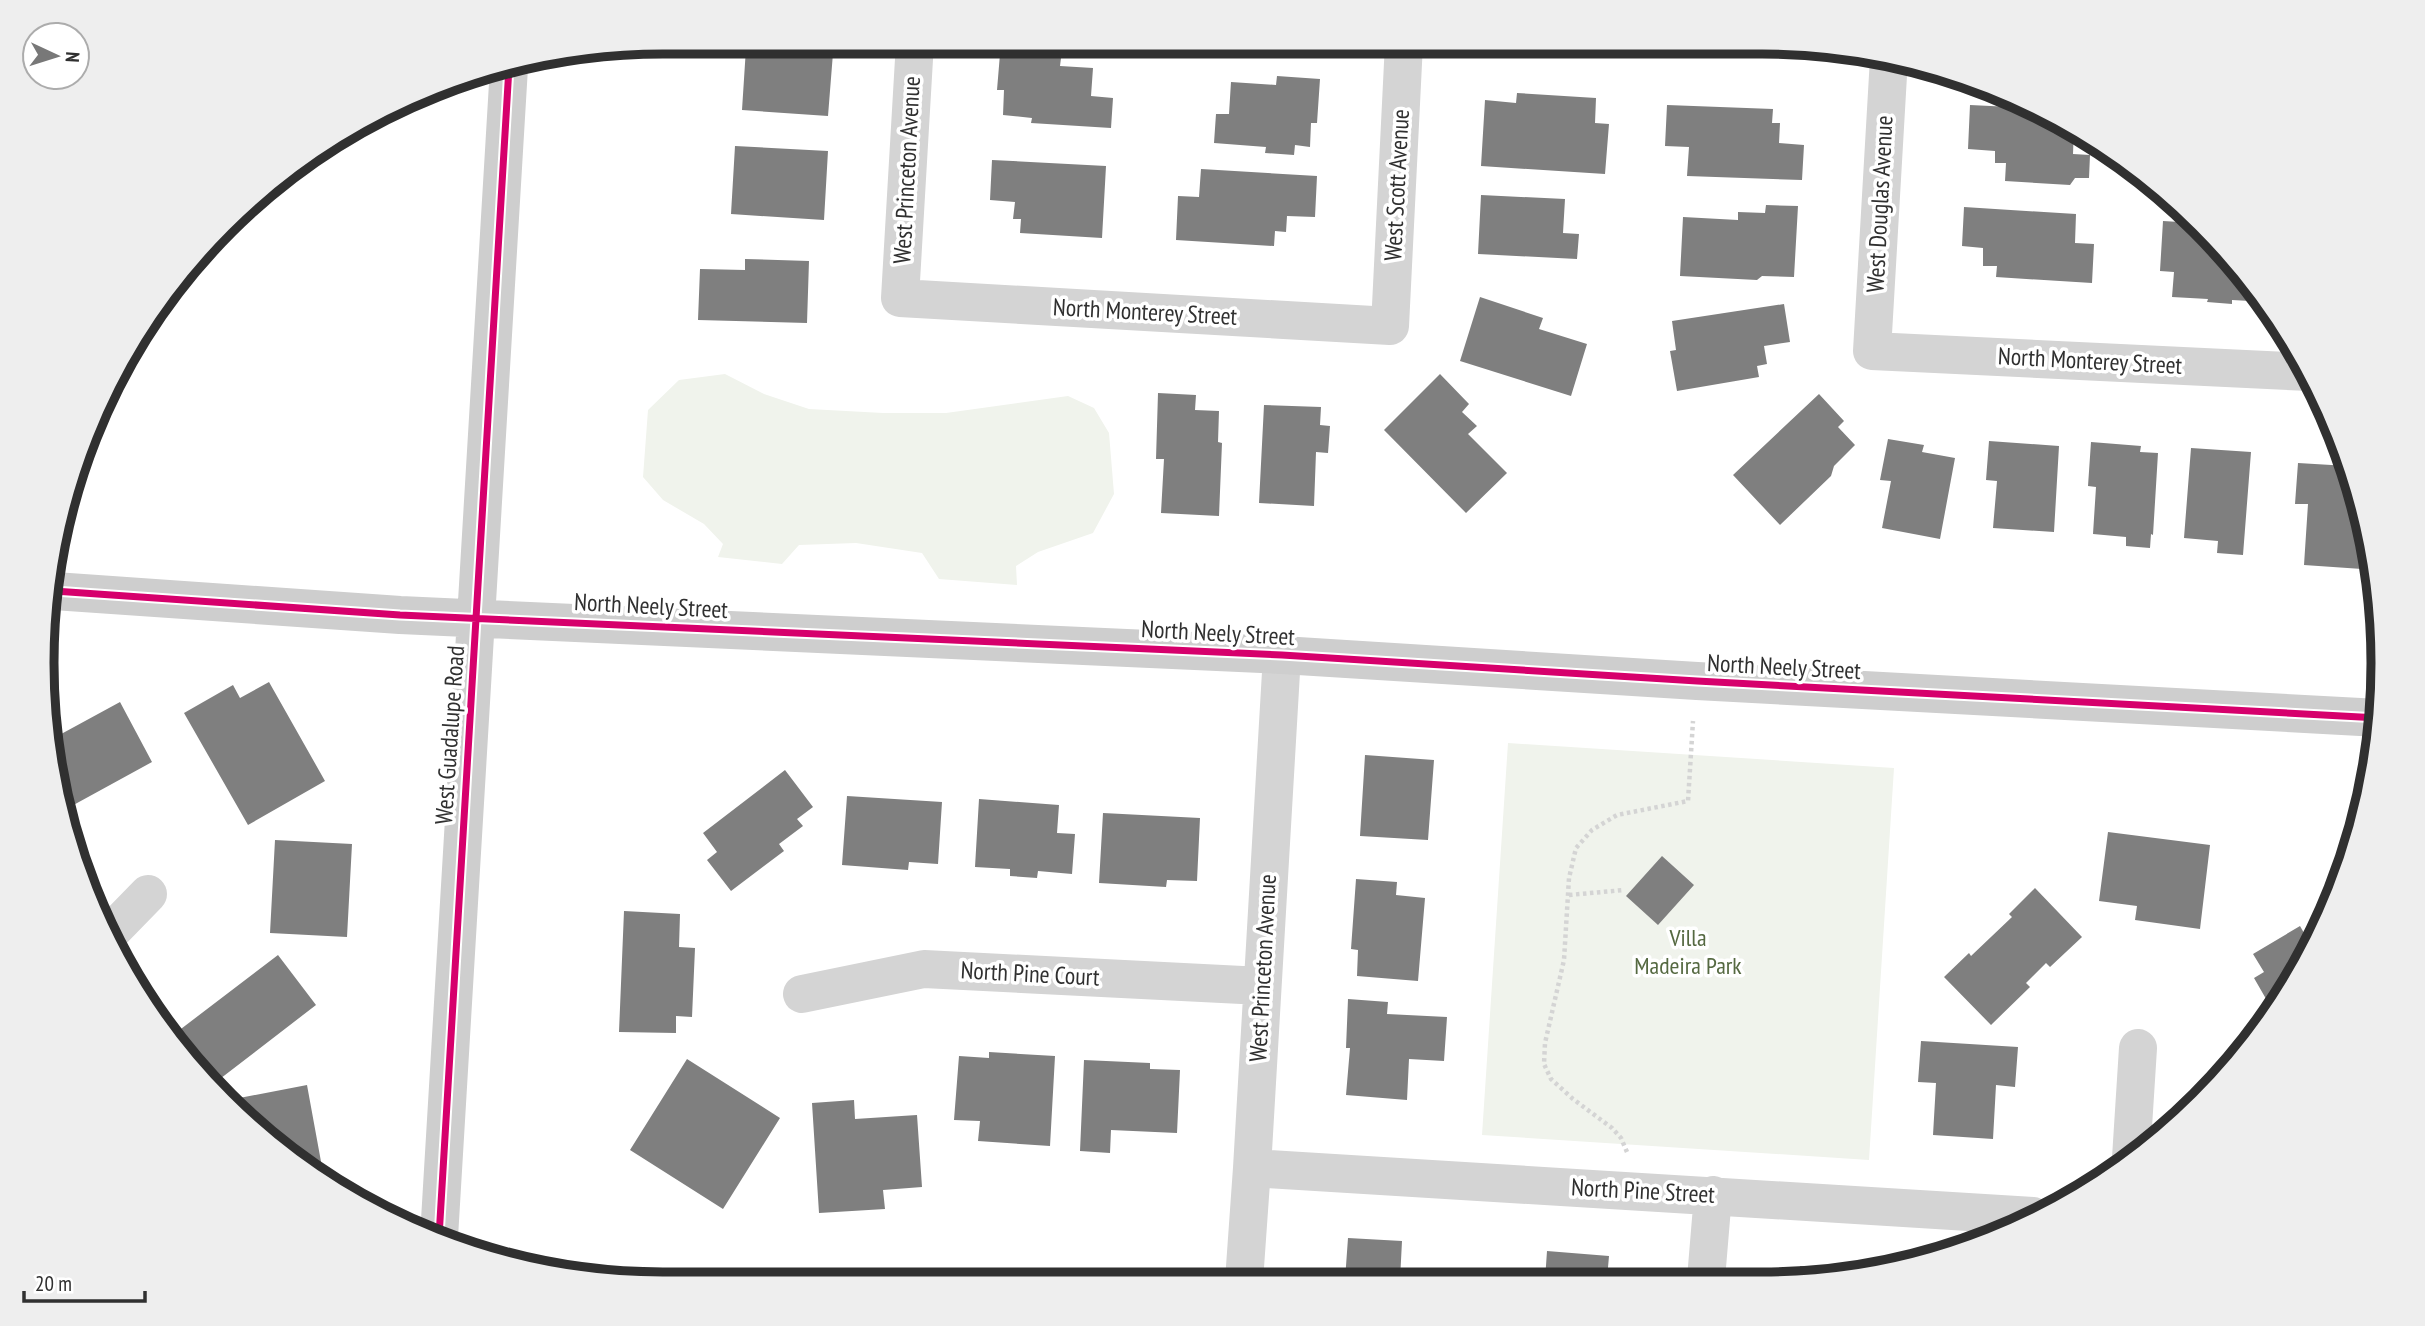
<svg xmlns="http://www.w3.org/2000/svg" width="2425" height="1326" viewBox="0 0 2425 1326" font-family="'PT Sans Narrow',sans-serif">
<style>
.green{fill:#f0f3ec}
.building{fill:#7f7f7f}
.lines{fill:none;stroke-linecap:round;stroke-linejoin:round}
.path{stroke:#d4d4d4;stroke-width:4.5;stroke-dasharray:3.5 3.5;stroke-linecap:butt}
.street{stroke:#d4d4d4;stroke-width:38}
.secondary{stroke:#cecece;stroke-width:38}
.cycleway-casing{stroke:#fff;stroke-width:11}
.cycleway{stroke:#d6006c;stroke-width:7}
.labels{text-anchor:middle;stroke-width:7;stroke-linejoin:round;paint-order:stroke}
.street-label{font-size:24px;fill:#303030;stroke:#fff}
.park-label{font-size:24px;fill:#556941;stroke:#fff}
.rim{fill:none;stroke:#303030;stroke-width:9}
</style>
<rect width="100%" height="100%" fill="#fff"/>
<path class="green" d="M725,374L764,394L809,409L883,413H946L1068,396L1094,408L1109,433L1114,494L1093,533L1038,552L1016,566L1017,585L939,579L922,553L856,543L799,545L782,564L718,557L723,544L704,524L663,500L643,477L648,410L679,380Z
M1508,743L1894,768L1869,1160L1482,1135Z"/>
<path class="building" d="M746,48L833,53L828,116L742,110Z
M1000,54L1061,58L1060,66L1093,68L1091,96L1113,98L1111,128L1031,123L1032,118L1003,115L1004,90H997Z
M1277,76L1320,79L1317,123H1311L1310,147L1295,145L1294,155L1265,153L1266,147L1214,143L1216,114H1229L1231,82L1276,85Z
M1517,93L1596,98L1595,123L1609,124L1605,174L1481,166L1485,100L1516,103Z
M1667,105L1773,109L1772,123H1780L1779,143L1804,145L1802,180L1687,176L1689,147L1665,146Z
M1970,105L2032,108L2072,125L2074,126L2073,154L2090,155L2089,178H2075L2070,185L2005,181L2006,163H1995V151L1968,149Z
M735,146L828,151L824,220L731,214Z
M992,160L1106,166L1102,238L1020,233L1021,219H1013L1015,202L990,200Z
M1201,169L1317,176L1315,217L1287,216L1286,232L1275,231L1274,246L1176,240L1178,196L1199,197Z
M1481,195L1565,199L1563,233L1579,234L1577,259L1478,254Z
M1766,205L1798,206L1794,277L1762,276L1757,280L1680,276L1683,217L1738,220V212L1765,213Z
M1964,207L2076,214L2075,243L2094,244L2092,283L1996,277L1997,266H1983V248L1962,246Z
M2163,221L2196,223L2254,285L2260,294L2251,293L2250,301L2232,300V304L2207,302L2208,299L2172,297L2174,272L2160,271Z
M745,259L809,261L807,323L698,320L700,269L745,270Z
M1480,297L1543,318L1539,329L1587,344L1571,396L1460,361Z
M1784,304L1790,342L1764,346L1767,364L1757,366L1759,377L1677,391L1670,351L1676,350L1672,321Z
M1440,374L1469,404L1462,412L1477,426L1468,434L1507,473L1466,513L1384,430Z
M1158,393L1196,395L1195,410L1219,411L1218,442L1222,443L1219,516L1161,513L1164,459H1156Z
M1819,394L1844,421L1838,427L1855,445L1834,466L1831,476L1780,525L1733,475Z
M1264,405L1321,407L1320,425L1330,426L1328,453L1316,452L1314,506L1259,503Z
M1888,439L1924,445L1922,452L1955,458L1940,539L1882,528L1891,481L1880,480Z
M1989,441L2059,446L2054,532L1993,528L1997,481L1986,480Z
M2091,442L2141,446L2140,452L2158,453L2153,535L2151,534L2150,548L2126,546V537L2093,534L2096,487L2088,486Z
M2191,448L2251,452L2243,555L2217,553L2218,541L2184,538Z
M2298,463L2348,466V472L2351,473L2362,502L2365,522L2362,569L2304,565L2308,504H2295Z
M269,682L325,781L248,825L184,713L233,685L240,698Z
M120,702L152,762L68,808L52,739Z
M1365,755L1434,760L1428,840L1360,836Z
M785,770L813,807L797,819L803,826L779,844L784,851L731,891L707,860L717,852L703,833Z
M847,796L942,802L938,864L909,862L908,870L842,865Z
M979,799L1059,805L1057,833L1075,834L1072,874L1038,871L1037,878L1010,876V869L975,867Z
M1103,813L1200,818L1197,881L1167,880L1166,887L1099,883Z
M2108,832L2210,845L2200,929L2135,920L2137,906L2099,901Z
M275,840L352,844L347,937L270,933Z
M1662,856L1694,885L1658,925L1626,896Z
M1356,879L1397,882L1396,895L1425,898L1418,981L1357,976L1358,950L1351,949Z
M2035,888L2082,937L2050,967L2046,963L2026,983L2030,987L1991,1025L1944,977L1969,953L1971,956L2012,917L2009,914Z
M624,911L680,914L679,947L695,948L692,1017L676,1016V1033L619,1032Z
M2300,926L2312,947L2300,973L2273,1011L2254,978L2264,972L2253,954Z
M278,955L316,1005L212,1085L173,1035Z
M1348,999L1388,1002L1387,1014L1447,1017L1444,1061L1409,1059L1407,1100L1346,1095L1350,1048H1346Z
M1921,1041L2018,1047L2015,1087L1996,1085L1993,1139L1933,1135L1936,1083L1918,1082Z
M989,1052L1055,1056L1050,1146L978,1141L980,1121L954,1120L959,1056L989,1058Z
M687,1059L780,1118L723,1209L630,1150Z
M1084,1060L1150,1063V1069L1180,1070L1177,1133L1111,1130L1110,1153L1080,1151Z
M307,1085L324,1178L229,1100Z
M854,1100L855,1119L917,1115L922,1187L883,1190L885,1209L819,1213L812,1103Z
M1348,1238L1402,1241L1400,1280H1345Z
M1547,1251L1609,1256L1607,1279L1545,1280Z
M1800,1266L1872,1271V1272L1843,1279H1799Z"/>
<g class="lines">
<path class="path" d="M1569,895L1624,890
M1627,1152L1621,1138L1612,1128L1573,1099L1551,1079L1544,1064L1545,1043L1564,960L1569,878L1576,848L1592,830L1617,815L1688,801L1693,721"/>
<path class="street" d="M915,42L900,298L1390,326L1404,43
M1889,58L1872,351L2309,372
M110,933L148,894
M802,994L924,969L1262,986
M2131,1158L2138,1048
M1252,1168L2033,1216
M1706,1279L1713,1195
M1244,1281L1252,1168L1282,655"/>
<path class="secondary" d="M54,591L400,615L1282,655L1697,681L2379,718
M439,1237L509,67"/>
<defs>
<path id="cycleway" d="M54,591L400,615L1282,655L1697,681L2379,718
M439,1237L509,67"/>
</defs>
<use href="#cycleway" class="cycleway-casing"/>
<use href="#cycleway" class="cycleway"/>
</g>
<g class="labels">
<g class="street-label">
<text transform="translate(907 170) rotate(-87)" y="8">West Princeton Avenue</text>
<text transform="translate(1397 185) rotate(-87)" y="8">West Scott Avenue</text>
<text transform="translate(1880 204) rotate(-87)" y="8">West Douglas Avenue</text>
<text transform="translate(1145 312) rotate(3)" y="8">North Monterey Street</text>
<text transform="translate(2090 361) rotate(3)" y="8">North Monterey Street</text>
<text transform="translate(651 606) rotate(3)" y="8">North Neely Street</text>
<text transform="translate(1218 633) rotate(3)" y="8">North Neely Street</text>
<text transform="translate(1784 667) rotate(3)" y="8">North Neely Street</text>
<text transform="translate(450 735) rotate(-86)" y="8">West Guadalupe Road</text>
<text transform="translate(1263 968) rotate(-87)" y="8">West Princeton Avenue</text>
<text transform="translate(1030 974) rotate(3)" y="8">North Pine Court</text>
<text transform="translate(1643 1191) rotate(3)" y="8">North Pine Street</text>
</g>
<g class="park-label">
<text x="1688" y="946">Villa<tspan x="1688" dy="28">Madeira Park</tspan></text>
</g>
</g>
<path d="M0 0H2425V1326H0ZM663 54H1762A609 609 0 0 1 2371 663V663A609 609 0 0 1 1762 1272H663A609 609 0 0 1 54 663V663A609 609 0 0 1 663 54Z" fill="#eee" fill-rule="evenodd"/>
<path class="rim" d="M663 54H1762A609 609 0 0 1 2371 663V663A609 609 0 0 1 1762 1272H663A609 609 0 0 1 54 663V663A609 609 0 0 1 663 54Z"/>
<g transform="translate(56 56) rotate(94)"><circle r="33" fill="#ffffff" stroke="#acacac" stroke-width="2"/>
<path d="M0-5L12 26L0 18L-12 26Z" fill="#787878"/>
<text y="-10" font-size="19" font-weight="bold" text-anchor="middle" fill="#303030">N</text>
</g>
<path d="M24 1291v10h121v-10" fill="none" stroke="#303030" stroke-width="3.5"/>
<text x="35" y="1291" font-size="21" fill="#303030" stroke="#ffffff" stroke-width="5" paint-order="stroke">20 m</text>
</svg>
